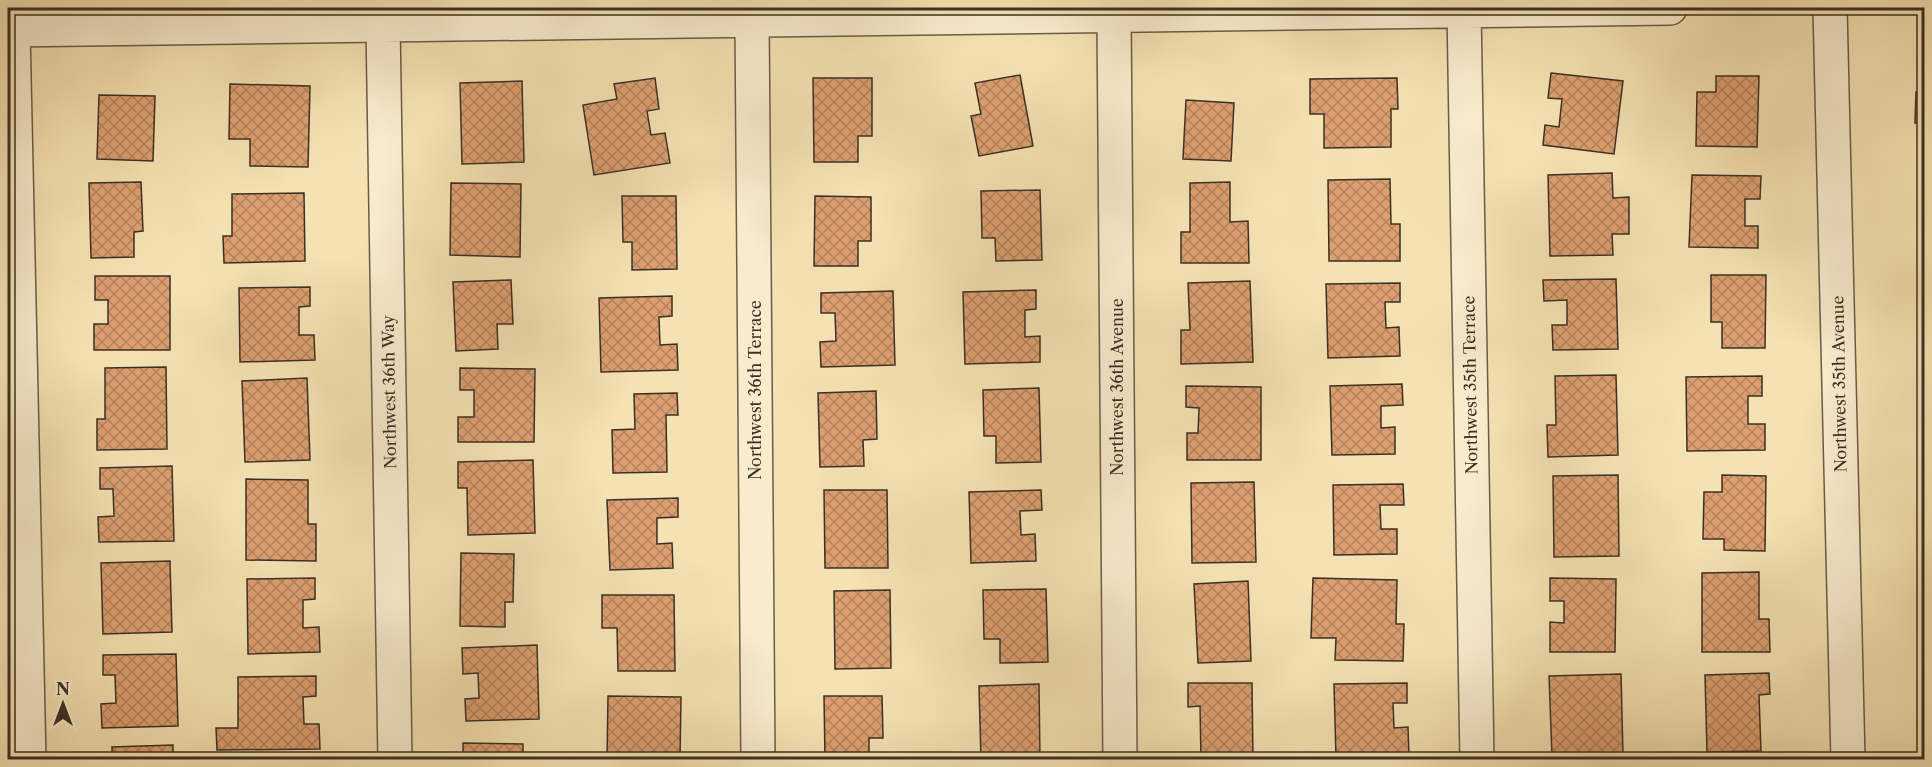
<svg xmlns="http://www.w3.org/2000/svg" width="1932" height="767" viewBox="0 0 1932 767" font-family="'Libre Caslon Text',serif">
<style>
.building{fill:url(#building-cross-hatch);stroke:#3b3026;stroke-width:1.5}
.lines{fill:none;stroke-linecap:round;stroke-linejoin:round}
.minor-casing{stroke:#6a5c49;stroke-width:36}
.minor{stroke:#f8eccd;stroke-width:33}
.labels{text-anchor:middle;stroke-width:5;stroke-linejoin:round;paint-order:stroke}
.street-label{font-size:16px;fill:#3b3026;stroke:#f8eccd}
</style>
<defs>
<pattern id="building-cross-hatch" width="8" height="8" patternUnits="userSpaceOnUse" patternTransform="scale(1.5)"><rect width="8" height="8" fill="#dd9f70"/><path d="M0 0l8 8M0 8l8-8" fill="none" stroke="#b4825c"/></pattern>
</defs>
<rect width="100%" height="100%" fill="#f5e2b2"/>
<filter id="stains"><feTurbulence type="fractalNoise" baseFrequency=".00333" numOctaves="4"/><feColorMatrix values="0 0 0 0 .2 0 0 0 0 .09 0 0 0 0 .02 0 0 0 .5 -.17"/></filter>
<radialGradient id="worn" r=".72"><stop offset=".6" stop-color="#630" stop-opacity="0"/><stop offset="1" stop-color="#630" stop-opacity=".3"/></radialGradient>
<path class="building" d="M1924,43V123H1915L1916,92H1924Z
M1551,73L1623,81L1614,154L1543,145L1545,125L1559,127L1562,99L1548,98Z
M1020,75L1033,146L979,156L971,116L981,114L975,83Z
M1716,76H1759L1757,147L1696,146L1697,92H1716Z
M655,78L659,109L647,111L651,135L665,133L670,163L594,175L583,105L617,99L614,84Z
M813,78H872V136H858V162H814Z
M1397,78L1398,109H1391V147L1324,148V114H1310V79Z
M522,81L524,162L462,164L460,83Z
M230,84L310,86L308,167L250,166V139H229Z
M99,95L155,96L153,161L97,159Z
M1186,100L1234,103L1231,161L1183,159Z
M1612,173L1613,198L1629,197V234H1612L1613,255L1550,256L1548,175Z
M1692,175L1761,176L1760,199H1745V226H1758V248L1689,247Z
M1390,179L1391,224H1400V261H1329L1328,180Z
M141,182L143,231L134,232V257L91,258L89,183Z
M1230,182V222L1248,221L1249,263H1181V232H1190V183Z
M451,183L521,184L520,257L450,255Z
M1040,190L1042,260L996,261L995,238H982L981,191Z
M304,193L305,261L224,263L223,236H232V194Z
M622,196H676L677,269L632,270V242H623Z
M815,196L871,197V241H858V266H814Z
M1711,275H1766L1765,348H1722V322H1711Z
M95,276H170V350H94V324H108V300H95Z
M1616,279L1618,349L1553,350L1552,325H1567V300L1544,301L1543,280Z
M511,280L513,324H497L498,349L456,351L453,282Z
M1250,281L1253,362L1181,364V330H1190L1188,283Z
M1400,283V302H1385L1386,328L1399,327L1400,356L1328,358L1326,284Z
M310,287V306L299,307V335H314L315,360L240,362L239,288Z
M1036,290V309L1025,310V337L1040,336V362L965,364L963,292Z
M893,291L895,365L821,367L820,342L836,341L835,313H821V293Z
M1922,291H1924V315H1921Z
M672,296V316L659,317L660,345L677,344L678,370L601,372L599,298Z
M1919,334H1924V410H1921Z
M166,367L167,449L97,450V419H105V368Z
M460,368L535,369L534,442H458V417H474V390H460Z
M1616,375L1618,455L1548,457L1547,425H1556L1555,376Z
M1762,376V396H1748V424H1765V450L1687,451L1686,377Z
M307,378L310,460L245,462L242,381Z
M1402,384L1403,405L1381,406V428L1395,427V454L1332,455L1330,386Z
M1186,386L1261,387V460H1187V433H1198L1199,408L1186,407Z
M1039,388L1041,462L996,463V436H984L983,390Z
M876,391L877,439L863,440L864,466L820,467L818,393Z
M677,393L678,415H666L667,472L613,473L612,430L635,429L634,394Z
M533,460L535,533L468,535L467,488H458V462Z
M172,466L174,541L99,542L98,517L114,516L113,489H100V468Z
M1618,475L1619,556L1554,557L1553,476Z
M1722,475L1766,476L1765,551L1724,550V539H1703L1704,492H1722Z
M246,479L308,480V524H316V561L246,560Z
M1254,482L1256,562L1192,563L1191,483Z
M1403,484L1404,505H1380L1381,529H1397V554L1334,555L1333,485Z
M824,490H887L888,568H825Z
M1041,490L1042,510L1020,511L1021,535L1035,534L1036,561L971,563L969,492Z
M678,498V517L657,518V544L672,543L673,568L610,570L607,500Z
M461,553L514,554L513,602H505V627L460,626Z
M170,561L172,632L103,634L101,563Z
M1759,572V619H1769L1770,652H1702V573Z
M315,578V599L303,600V628L319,627L320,652L248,654L247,579Z
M1313,578L1397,580L1396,624H1404L1403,661L1335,660L1336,638H1311Z
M1550,578L1616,579L1615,652H1550V622L1564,623V601H1550Z
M1248,581L1251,661L1198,663L1194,584Z
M1046,589L1048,662L1000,663V639H984L983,590Z
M890,590L891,668L835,669L834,591Z
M602,595H674L675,671H618L617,628H602Z
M537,645L539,719L466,721L465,699L479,698L478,673L463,674L462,648Z
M176,654L178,726L102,728L101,704L116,703L115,675H103V655Z
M1769,673L1770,694L1759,695L1761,751L1707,752L1705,675Z
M1621,674L1623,755L1552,757L1549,676Z
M316,676V696L303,697L304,724H319L320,749L217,750L216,728H238V677Z
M1188,683H1252L1253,760H1201L1200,706L1188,707Z
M1407,683V703H1393L1394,728L1408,727L1409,756L1336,758L1334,684Z
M1039,684L1040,760H981L979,686Z
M608,696L681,697L680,760H607Z
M824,696H882L883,738H869V760H825Z
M463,743L523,744V760H463Z
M173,745V760H112V747Z"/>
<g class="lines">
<defs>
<path id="minor" d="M1830,8L1848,760
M1464,10L1477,760
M1114,15L1120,760
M752,20L758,760
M383,25L395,760
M8,30L1670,8
M13,30L29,760"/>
</defs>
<use href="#minor" class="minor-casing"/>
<use href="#minor" class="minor"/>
</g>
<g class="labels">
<g class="street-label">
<text transform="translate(1839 384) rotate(-91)" y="6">Northwest 35th Avenue</text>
<text transform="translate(1470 385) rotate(-91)" y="6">Northwest 35th Terrace</text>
<text transform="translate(1117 387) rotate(-90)" y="6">Northwest 36th Avenue</text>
<text transform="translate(755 390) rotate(-90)" y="6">Northwest 36th Terrace</text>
<text transform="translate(389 392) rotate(-91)" y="6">Northwest 36th Way</text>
</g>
</g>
<rect width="1932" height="767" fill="none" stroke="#f5e2b2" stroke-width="30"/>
<rect x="9" y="9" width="1914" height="749" fill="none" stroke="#3b3026" stroke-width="3"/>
<rect x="15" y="15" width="1902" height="737" fill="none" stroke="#3b3026" stroke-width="1.5"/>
<g transform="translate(63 704)" stroke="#f8eccd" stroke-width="4.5" paint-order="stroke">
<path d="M0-4.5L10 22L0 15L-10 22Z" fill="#3b3026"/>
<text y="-9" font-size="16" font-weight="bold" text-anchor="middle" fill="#3b3026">N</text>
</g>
<rect width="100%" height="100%" filter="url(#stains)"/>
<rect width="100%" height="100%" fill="url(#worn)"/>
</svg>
